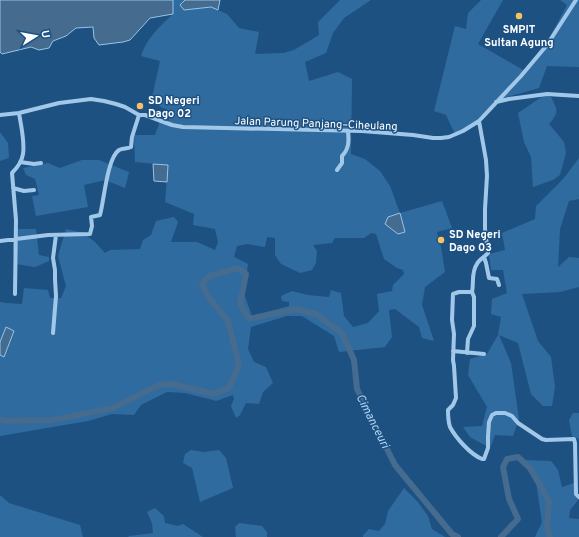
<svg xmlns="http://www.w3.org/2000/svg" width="579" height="537" viewBox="0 0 579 537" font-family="Overpass,sans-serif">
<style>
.green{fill:#306ba0;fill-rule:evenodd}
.water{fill:#456b8e;stroke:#96c4eb}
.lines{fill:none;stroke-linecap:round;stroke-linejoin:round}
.river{stroke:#456b8e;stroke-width:6}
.minor{stroke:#a2c8e9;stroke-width:4}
.poi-dot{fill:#f9c161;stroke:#1d5182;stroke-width:1.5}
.labels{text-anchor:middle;stroke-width:3;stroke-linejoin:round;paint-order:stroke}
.poi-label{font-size:11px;font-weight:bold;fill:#fff;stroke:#1d5182;text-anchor:start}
.street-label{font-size:11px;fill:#fff;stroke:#1d5182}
.water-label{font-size:12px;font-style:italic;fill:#aed2f1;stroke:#1d5182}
</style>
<rect width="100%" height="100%" fill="#1d5182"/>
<path class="green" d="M173,0H185L181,5L184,10L211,7L227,14L239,28L259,32L255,54L283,53L294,50L319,35L318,22L340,0H371L344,18L333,33L326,53L305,62L309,81L338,72L352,79L351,154L365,159L380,171L390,186L400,213L442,201L452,228L437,232L441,247L445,272L425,287L422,305L434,341L422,338L419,327L395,309L389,310L392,337L385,347L339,352L334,336L302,316H287L251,327L248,349L254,362L266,367L273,383L263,392L259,404L246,403L240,415L236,418L231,406L234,399L233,395L216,401L185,393L167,392L141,405L134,415L112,414L88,421L0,436V355L4,357L6,327L0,342V302L7,303L22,304L24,288L48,290L50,298H61L66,286L58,256L66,229L83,233L95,242L105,253L110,250L140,249L143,240L151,235L156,221L174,217L178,222L171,242H197L215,250L218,242L215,229L193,225L194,214L165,202L168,165L135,162L134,135H155L160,121L168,123L171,112L151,102L160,61L141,56C146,39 160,26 173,14ZM371,233L376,234L384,259L397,268L403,270L404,274L393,285L392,291L377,294L379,311L368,323L353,327L344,316L341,293L331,290L329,297L308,295L292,291L281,296L282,301L289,302V306L252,316L244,294L248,264L234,257L237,246L247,244L265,247L267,237L275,238V255L281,264L300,273L312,270L316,263L317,251L313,245L332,243L335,238H364Z
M481,0H503L478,44L525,71L550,37L567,5L560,0H579V67L547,66L539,88L500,99L481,120L455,134L446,115L434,111L455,26L466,29L468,13Z
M543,96L551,97C558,111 559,112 549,124L564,142L566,153L560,175L553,180L533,187L531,157L524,142L518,113Z
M0,132L8,143L9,158L0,161Z
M579,158V199L569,201L560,229L558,267L569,257L579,258V287L560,292L522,294L538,341L551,357L555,387L552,406H543L531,394L518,343L499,335L511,363L519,419L513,436L495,435L490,448L470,437L463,427L482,426L487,407L468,375L470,359L487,354L498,335L501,317L491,314L492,299L507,293L503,270H491L489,254L505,250L502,233L535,219L536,206L564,178Z
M82,160H99L129,172L125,188L105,180L84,185L88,207L36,216L32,196L39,195L35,179L26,175L23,168L48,163L60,168Z
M16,229H36L39,255L49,257V261L35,267L15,264L13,245Z
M573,413H579V439L572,436L569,420Z
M191,450L204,452L219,450L226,458L233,488L200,502L192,468L183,463L185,454Z
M522,460L551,461L558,470L562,487L574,483L579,499L570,510L569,518L579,519V537H535L542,522L536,482Z
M404,488L417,501L428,516L432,529L445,537H363V535L369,529L379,531L385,524L388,511Z
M0,495L9,503L80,525L83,537H0Z
M155,508L164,516L165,523L178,526L183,524L203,537H128L129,536L153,533L152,523L147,512Z
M239,523L262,526L267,532V537H236L235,527Z"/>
<path class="water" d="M0,0H173V14L150,18L130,40L123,42L99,45L94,38L93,27L76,28L66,36L53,41L49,48L39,50L31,47L2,54L0,52Z
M185,0H220L218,10L211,7L184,10L180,5Z
M153,164L168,165L167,182L154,181Z
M400,213L405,232L398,234L385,224L388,217Z
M6,327L14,331L4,357L0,355V342Z"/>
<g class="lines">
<path class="river" d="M0,420L8,421L53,420L113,408L159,385L173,384L213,394L229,388L239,365L228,321L207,295L202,284L209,276L238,268L246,274L240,304L249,319L296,309L316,314L342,333L354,360L357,389L395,465L452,534L458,537
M501,537L518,519L509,499L503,467L507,459L518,457L530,468L549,501L547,527L550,537"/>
<path class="minor" d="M496,102L509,99L547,94L579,96
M0,115L19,113L59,103L91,99L104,101L116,104L125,107L139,115H145L172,125L183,127L362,131L413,135L433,138H441L449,137L463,131L479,121L521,76L547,45L576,0
M479,121L486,160L487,176L485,209V229L488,253C485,257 479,259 477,264C471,272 474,283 472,292H459L453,294L452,320L454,334L453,360L454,366L456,398L453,405L448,410C448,416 448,421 450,427C456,438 470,454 482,459H484L488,448V437L489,422L492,415L496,413H505L512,416L518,423L542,439L546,440L574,439L575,443L576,494L579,497
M20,162L34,164L41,163
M337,170L342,163V156C349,149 349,141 348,132
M13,188L24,191L34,190
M0,241L48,235L90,234L92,226L91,217L100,215C104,201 107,158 119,150C123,148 127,149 131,147L132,137L139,115
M484,257L486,263L489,278L497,279L499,285
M15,294L16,220L12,173C17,168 22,161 23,154C25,141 21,126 19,113
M53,333L56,296L55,279V270L53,258L56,235
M453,351L484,354
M467,353L468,339L474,326V297L472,292"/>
</g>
<g class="poi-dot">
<circle cx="519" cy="16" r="4"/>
<circle cx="140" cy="106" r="4"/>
<circle cx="441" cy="240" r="4"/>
</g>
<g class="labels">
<g class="poi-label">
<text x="519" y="33" text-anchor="middle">SMPIT<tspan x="519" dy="13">Sultan Agung</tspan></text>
<text x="148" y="104">SD Negeri<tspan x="148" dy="13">Dago 02</tspan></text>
<text x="449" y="238">SD Negeri<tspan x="449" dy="13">Dago 03</tspan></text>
</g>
<g class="street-label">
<text transform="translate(316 123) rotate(2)" y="4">Jalan Parung Panjang–Ciheulang</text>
</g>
<g class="water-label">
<text transform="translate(373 421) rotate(63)" y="4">Cimanceuri</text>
</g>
</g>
<g transform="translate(36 36) rotate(79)" stroke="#1d5182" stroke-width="3" paint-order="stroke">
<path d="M0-3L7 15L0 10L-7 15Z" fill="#ffffff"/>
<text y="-6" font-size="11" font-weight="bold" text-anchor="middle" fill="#ffffff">U</text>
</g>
</svg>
